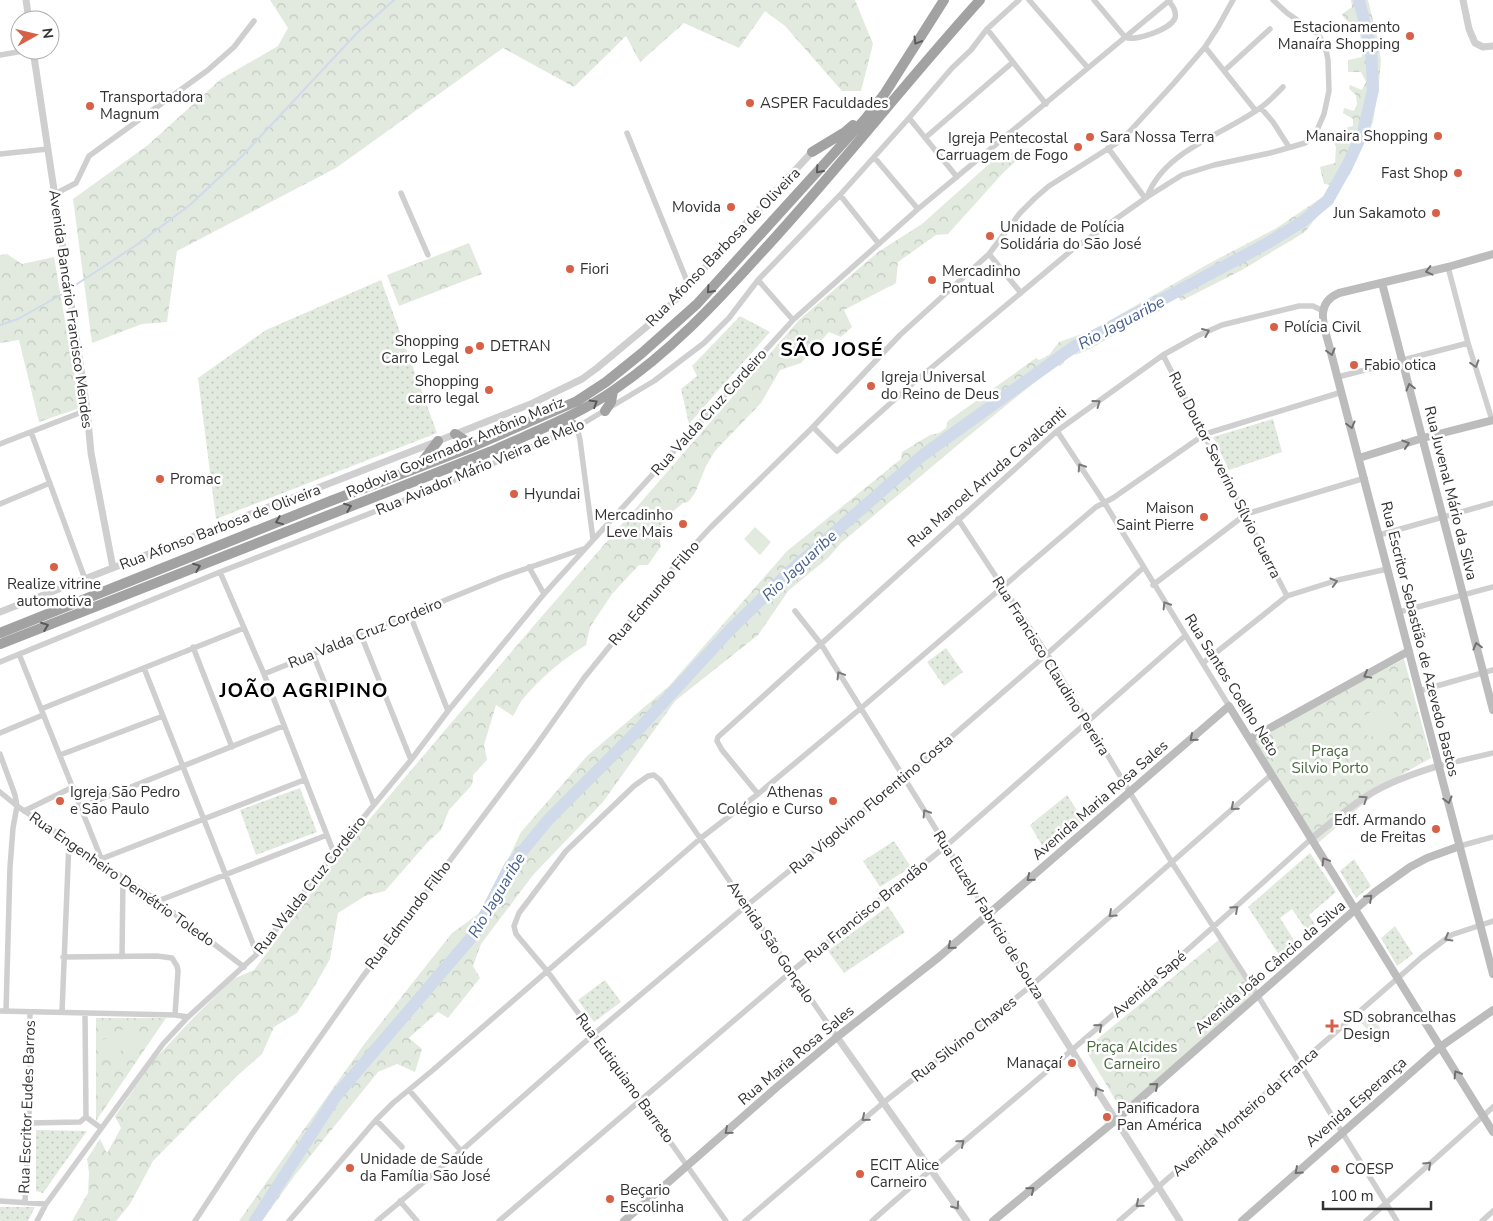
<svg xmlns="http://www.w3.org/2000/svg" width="1493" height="1221" viewBox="0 0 1493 1221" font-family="'Nunito Sans',sans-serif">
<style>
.grass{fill:url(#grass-dots)}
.forest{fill:url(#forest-crowns)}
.pitch{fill:#e2eadf}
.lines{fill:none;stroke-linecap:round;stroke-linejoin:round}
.stream{stroke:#d0daeb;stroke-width:2}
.river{stroke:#d0daeb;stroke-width:12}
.minor{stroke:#cfcfcf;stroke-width:5.5}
.tertiary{stroke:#cfcfcf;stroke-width:7}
.secondary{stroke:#bcbcbc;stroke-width:8}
.trunk{stroke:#a2a2a2;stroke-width:10}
.oneway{stroke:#595959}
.oneway2{stroke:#707070}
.oneway3{stroke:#797979}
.poi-dot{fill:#d76046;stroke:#fff;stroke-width:2}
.labels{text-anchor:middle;stroke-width:5;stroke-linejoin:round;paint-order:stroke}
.poi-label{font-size:15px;fill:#323232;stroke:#fff;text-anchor:start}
.street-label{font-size:15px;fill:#323232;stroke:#fff}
.park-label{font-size:15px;fill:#4b6a42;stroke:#fff}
.water-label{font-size:16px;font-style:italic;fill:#46608e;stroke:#fff}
.district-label{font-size:20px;font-weight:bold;letter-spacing:1px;fill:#000;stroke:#fff}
</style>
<defs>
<pattern id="grass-dots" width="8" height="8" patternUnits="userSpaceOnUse" patternTransform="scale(1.25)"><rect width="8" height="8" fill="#e2eadf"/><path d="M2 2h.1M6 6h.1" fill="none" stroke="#c2c9c0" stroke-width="1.8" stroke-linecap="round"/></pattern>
<pattern id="forest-crowns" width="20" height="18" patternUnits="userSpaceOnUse" patternTransform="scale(1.25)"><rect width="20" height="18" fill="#e2eadf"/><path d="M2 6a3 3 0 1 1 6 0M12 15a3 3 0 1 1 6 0" fill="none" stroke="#c2c9c0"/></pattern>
</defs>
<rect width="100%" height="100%" fill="#fff"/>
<path class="grass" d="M381,280L437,433L216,519L198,378L266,330Z
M740,316L770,332L689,424L681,389L697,376L692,366Z
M1273,419L1282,452L1229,470L1213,437Z
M946,648L963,672L944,686L927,662Z
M300,788L317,832L256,855L240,810Z
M1067,795L1084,821L1046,852L1030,825Z
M894,841L911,867L880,887L863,861Z
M1310,853L1336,892L1309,915L1319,931L1311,937L1292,909L1280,918L1299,948L1283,961L1248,907Z
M1354,859L1371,886L1356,898L1340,871Z
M888,906L905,932L844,973L828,951Z
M1395,926L1413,954L1397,966L1381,938Z
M605,980L621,1002L594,1022L578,1000Z
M36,1130L87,1131L43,1193L36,1191Z
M0,1207H35L28,1221H0Z"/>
<path class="forest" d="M270,0H855L873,44L861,91H842L785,26L765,11L739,48L684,23L640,62L626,36L574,87L503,48L336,168L177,251L167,322L142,324L92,343L73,199L148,145L221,79L278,46L288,28Z
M1351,0H1368L1378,40L1381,61L1379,83L1373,122L1350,174L1305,232L1242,270L1181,301L1178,297L1159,307L1160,311L1126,328L1090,349L1075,355L1073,353L1064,357V363L1060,366L1058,364L1052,368L965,439L841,543L828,558L789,590L758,635L675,701L603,802L533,875L481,944L473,966L480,978L448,1018L438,1012L409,1038L422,1049L415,1072L397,1064L378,1072L295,1175L262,1221H239L365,1043L452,933L484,910L521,832L587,756L669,686L787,551L901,459L902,452L930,435L939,433L946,428L948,421L1036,358L1039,360L1049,355L1059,342L1093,330L1210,263L1275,229L1324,196L1332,185L1324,184L1320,167L1335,163L1336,147L1333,140C1337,134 1343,133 1348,127L1353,126V119L1343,113L1344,108L1354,111L1357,104L1356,95L1349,89L1350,85L1362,90L1366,82L1361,72H1348V60L1362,57C1362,48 1362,36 1357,28C1352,22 1346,23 1342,14L1352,7Z
M1030,148L1003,173L948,234L936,235L898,262L896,283L844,310L852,327L841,337L829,332L801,363L780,370L761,403L715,451L706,466L695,493L688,502L683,503L670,514L658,533L661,546L648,565H639L612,594L590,627L586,645C563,659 540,678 523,699C519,703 517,710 513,716L496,705L484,745L487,760L473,775V781L471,786L449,810L441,830L426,844L385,891L365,896L338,913L330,959L314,987L297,1013L274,1027L262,1054L237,1076L153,1161L130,1204L116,1221H72L88,1193L89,1173L87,1159L100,1139L107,1153L121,1128L115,1116L154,1060L194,1017L233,979L254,970L340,854L530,630L799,320L878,252L922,224L998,156Z
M469,243L482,274L399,306L387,275Z
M7,254L22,264L54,257L80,408L39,422L19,340L0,343V255Z
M1404,659L1431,758L1390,781L1317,844L1251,740Z
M1221,938L1256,993L1122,1111L1085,1049Z
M96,1018H166L96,1121Z"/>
<path class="pitch" d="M755,527L771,542L760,555L744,539Z
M1388,702L1398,720L1369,738L1358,719Z
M1370,1013L1381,1029L1372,1036L1360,1021Z
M129,1026L137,1042L110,1057L101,1041Z"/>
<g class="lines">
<path class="stream" d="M74,286L138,244L191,204L242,156L357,33L394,0
M0,325L18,319L66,292"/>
<path class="river" d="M255,1221L336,1096L476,932L510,866L549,819L638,730L730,630L788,573L923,455L1075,346L1266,244L1302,222L1328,200L1348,164L1363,132L1373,90L1371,49L1359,0"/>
<path class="minor" d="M1029,0L1088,68
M1094,0L1125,37
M987,29L1046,104
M1125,37C1135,42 1171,29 1175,18C1177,11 1172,5 1168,0
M1205,47L1256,111
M0,55L29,50
M1224,71L1270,29
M1261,108L1273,122L1289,147
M909,118L957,177
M627,133L689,286
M925,138L1013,62
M1108,148L1145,198
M0,154L48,149
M874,157L918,209
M401,193L428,255
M55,194L76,183L89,156L208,70L234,47L254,21
M840,195L879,244
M1147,197C1164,151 1220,136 1257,110C1267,104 1275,95 1283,87
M989,254L1021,293
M1448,267L1468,343L1492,420
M793,320L758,280L840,195L909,118L952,68L971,50L987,29L1019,0
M1163,355L1287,596
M1338,377L1468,343
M577,427L580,440L593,539
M813,427L837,451L912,384L1072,250L1147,197L1182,175L1214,165L1270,153L1305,143L1315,135L1324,114L1329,91L1328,60L1325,45L1318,34L1287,13L1273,0
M1057,431L1104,502L1229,706
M31,432L85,579
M0,444L87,410
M0,504L50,483
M958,519L1047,654L1171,861L1258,996L1397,1221
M1379,535L1493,503
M529,567L544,594
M220,572L264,674L334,853
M1153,585L1246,514L1365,478
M795,611L821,644L988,913
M1399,612L1493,587
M410,615L448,711
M361,635L411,760
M193,647L232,747
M19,654L103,863
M313,654L374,805
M0,662L220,572L448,483L577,427L654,381L704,343L729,318L758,280
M1203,663L1287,596L1338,580L1387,569
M144,668L257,954
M264,674L502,577L583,549
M1419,691L1493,670
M41,709L244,628
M0,733L43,715
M0,754L15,795L17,806L13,828L10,867L6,1011
M60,755L163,716
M1438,766L1493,753
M0,792L17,806L158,901L244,967
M758,794L722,750L717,741L718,737L1057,431L1163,355L1197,336L1222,325L1299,306H1313L1323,311
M81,807L283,726
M24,811L73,787
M1460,846L1493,837
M101,859L304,780
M158,901L327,835
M63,957L157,956L172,958L177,966L178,971L175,1015
M122,957L123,877
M0,1011L175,1015L188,1017
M62,1012L69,841
M85,1013L86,1117
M409,1090L461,1151
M86,1117L101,1128
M376,1120L402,1147
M29,1123L80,1122L86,1117
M0,1201L46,1204
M400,1201L417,1221
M25,1202L29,1123L30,1012
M37,1221L46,1204L163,1044L188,1017L257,954L334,853L411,760L448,711L544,594L793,320L918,209L1170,0
M195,1221L252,1134L361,979L533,750L584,678L673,568L711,527L813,427L900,335L989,254L1020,213L1035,198L1049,186L1117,143L1130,131L1174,83L1205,47L1218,27L1233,0
M289,1221L376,1120L393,1103L433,1070L701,838L758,794L860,709L1096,507L1113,498L1205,434L1342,392
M377,1221L461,1151L594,1034L746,906L904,778L1047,654L1143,568
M499,1221L792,971L946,846L1185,636
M726,1221L594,1034L547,971L516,934L514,926L519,913L566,851L634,786L648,776L654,775L660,780L837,1037
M745,1221L883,1103L1031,986L1271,775
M872,1221C938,1162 1006,1107 1073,1049C1154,980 1233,910 1311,839
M1119,1221L1422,957L1451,935L1493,921
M1366,1221L1493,1107
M1482,1221L1493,1211"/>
<path class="tertiary" d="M26,0L29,20
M1463,0L1469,29L1475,43L1483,47L1493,46
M33,50L87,410L91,453L113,568
M0,612L438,441L533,403L582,379L597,368L663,313L812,152
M1311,839C1331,823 1349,807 1370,794C1391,781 1415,773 1438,766
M988,913L1031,986L1180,1221
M837,1037L967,1221"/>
<path class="secondary" d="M1493,254L1448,267L1339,293C1313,304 1325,328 1330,349L1493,974
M1382,283L1493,710
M1359,458L1423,438L1493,420
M1250,739L1409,651
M624,1221L777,1087L837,1037L939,957L1229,706L1493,1132
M993,1221L1116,1120L1375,892L1410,867L1427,858L1460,846
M1242,1221L1440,1047L1493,1010"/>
<path class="trunk" d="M812,152L845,132L853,125
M605,411L611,402L613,391
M559,421L570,423L577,427
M455,434L474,446
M419,466L438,441
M0,633L328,502L474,446L577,401L606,382L642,353L697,304L866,118L885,93L944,0
M0,644L492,451C533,432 577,416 614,390C670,352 715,304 760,254C836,172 905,83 980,0"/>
</g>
<defs><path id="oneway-chevron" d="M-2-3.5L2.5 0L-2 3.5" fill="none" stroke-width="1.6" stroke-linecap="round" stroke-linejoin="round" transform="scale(1.25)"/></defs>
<g class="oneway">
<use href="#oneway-chevron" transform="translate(917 41) rotate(121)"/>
<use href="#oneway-chevron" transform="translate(819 170) rotate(132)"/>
<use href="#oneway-chevron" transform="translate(710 290) rotate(132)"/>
<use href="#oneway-chevron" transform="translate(594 403) rotate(-31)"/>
<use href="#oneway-chevron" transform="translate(348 507) rotate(-21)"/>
<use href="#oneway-chevron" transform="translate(279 521) rotate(158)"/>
<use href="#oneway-chevron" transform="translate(197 567) rotate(-21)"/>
<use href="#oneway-chevron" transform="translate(45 626) rotate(-21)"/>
</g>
<g class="oneway2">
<use href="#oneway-chevron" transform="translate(1429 271) rotate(166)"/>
<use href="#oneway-chevron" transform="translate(1331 352) rotate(75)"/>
<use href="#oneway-chevron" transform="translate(1410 387) rotate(-105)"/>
<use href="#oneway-chevron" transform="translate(1351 425) rotate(75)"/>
<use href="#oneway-chevron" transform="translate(1406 444) rotate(-17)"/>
<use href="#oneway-chevron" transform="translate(1477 646) rotate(-105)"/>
<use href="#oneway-chevron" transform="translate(1367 675) rotate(151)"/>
<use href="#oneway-chevron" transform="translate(1193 738) rotate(139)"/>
<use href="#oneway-chevron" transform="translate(1448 800) rotate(75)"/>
<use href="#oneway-chevron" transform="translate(1325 861) rotate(-121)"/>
<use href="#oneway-chevron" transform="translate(1030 878) rotate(140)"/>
<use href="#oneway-chevron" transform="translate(1369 898) rotate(-43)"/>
<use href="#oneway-chevron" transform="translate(951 946) rotate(139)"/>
<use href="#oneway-chevron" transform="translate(1457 1074) rotate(-122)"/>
<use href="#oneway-chevron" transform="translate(1155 1086) rotate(-41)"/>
<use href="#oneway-chevron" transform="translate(728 1131) rotate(139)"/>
<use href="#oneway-chevron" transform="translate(1298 1171) rotate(138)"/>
<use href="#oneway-chevron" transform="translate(1031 1190) rotate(-39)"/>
</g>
<g class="oneway3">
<use href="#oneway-chevron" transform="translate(1206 332) rotate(-23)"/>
<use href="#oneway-chevron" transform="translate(1475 364) rotate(73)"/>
<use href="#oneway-chevron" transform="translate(1097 403) rotate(-36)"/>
<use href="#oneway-chevron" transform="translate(1081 467) rotate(-123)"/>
<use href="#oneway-chevron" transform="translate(1334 582) rotate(-16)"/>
<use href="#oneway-chevron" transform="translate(1166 605) rotate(-122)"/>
<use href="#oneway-chevron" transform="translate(840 675) rotate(-121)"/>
<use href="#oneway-chevron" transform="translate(1364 799) rotate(-34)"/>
<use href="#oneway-chevron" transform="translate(1234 807) rotate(139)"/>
<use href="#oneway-chevron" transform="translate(926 813) rotate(-122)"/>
<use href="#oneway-chevron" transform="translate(1235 909) rotate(-42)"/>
<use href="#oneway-chevron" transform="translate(1112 914) rotate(138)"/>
<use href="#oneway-chevron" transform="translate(1448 938) rotate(150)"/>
<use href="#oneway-chevron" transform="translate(1099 1027) rotate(-41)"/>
<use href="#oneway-chevron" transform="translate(1098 1091) rotate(-121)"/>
<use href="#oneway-chevron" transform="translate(865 1118) rotate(140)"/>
<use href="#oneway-chevron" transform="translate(961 1143) rotate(-40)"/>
<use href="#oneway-chevron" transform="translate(1428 1165) rotate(-43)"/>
<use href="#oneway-chevron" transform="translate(1139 1204) rotate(140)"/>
<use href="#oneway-chevron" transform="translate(956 1206) rotate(54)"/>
</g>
<g class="poi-dot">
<circle cx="1410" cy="36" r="5"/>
<circle cx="750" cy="103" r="5"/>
<circle cx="90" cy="106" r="5"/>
<circle cx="1438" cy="136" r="5"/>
<circle cx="1090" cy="137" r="5"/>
<circle cx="1078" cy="147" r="5"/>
<circle cx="1458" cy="173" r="5"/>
<circle cx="731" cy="207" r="5"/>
<circle cx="1436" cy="213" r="5"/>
<circle cx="990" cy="236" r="5"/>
<circle cx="570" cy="269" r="5"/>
<circle cx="932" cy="280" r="5"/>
<circle cx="1274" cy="327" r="5"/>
<circle cx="480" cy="346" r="5"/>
<circle cx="469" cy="350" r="5"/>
<circle cx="1354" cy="365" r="5"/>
<circle cx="871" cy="386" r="5"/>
<circle cx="489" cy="390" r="5"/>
<circle cx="160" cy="479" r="5"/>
<circle cx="514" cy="494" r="5"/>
<circle cx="1204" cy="517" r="5"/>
<circle cx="683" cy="524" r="5"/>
<circle cx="54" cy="567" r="5"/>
<circle cx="60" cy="801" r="5"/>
<circle cx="833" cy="801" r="5"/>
<circle cx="1436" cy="829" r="5"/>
<path d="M1329.5 1018.5h5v5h5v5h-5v5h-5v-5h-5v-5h5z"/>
<circle cx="1072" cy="1063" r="5"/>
<circle cx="1107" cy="1117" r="5"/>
<circle cx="350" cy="1168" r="5"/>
<circle cx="1335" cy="1169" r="5"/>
<circle cx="860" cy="1174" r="5"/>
<circle cx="610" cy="1199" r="5"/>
</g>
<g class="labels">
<g class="poi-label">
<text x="1400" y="32" text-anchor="end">Estacionamento<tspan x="1400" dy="17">Manaíra Shopping</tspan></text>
<text x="100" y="102">Transportadora<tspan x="100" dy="17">Magnum</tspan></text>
<text x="760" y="108">ASPER Faculdades</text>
<text x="1428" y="141" text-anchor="end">Manaira Shopping</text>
<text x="1100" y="142">Sara Nossa Terra</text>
<text x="1068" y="143" text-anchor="end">Igreja Pentecostal<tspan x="1068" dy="17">Carruagem de Fogo</tspan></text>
<text x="1448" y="178" text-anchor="end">Fast Shop</text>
<text x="721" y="212" text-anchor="end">Movida</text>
<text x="1426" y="218" text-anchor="end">Jun Sakamoto</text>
<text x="1000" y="232">Unidade de Polícia<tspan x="1000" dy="17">Solidária do São José</tspan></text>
<text x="580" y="274">Fiori</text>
<text x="942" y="276">Mercadinho<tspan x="942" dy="17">Pontual</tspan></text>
<text x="1284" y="332">Polícia Civil</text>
<text x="459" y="346" text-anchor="end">Shopping<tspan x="459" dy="17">Carro Legal</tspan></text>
<text x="490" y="351">DETRAN</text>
<text x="1364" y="370">Fabio otica</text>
<text x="881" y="382">Igreja Universal<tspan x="881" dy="17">do Reino de Deus</tspan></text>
<text x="479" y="386" text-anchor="end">Shopping<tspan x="479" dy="17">carro legal</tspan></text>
<text x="170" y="484">Promac</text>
<text x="524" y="499">Hyundai</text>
<text x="1194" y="513" text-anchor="end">Maison<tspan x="1194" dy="17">Saint Pierre</tspan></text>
<text x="673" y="520" text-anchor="end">Mercadinho<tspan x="673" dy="17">Leve Mais</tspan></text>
<text x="54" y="589" text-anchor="middle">Realize vitrine<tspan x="54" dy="17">automotiva</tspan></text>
<text x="70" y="797">Igreja São Pedro<tspan x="70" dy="17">e São Paulo</tspan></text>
<text x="823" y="797" text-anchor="end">Athenas<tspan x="823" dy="17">Colégio e Curso</tspan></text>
<text x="1426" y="825" text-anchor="end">Edf. Armando<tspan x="1426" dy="17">de Freitas</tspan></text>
<text x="1343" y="1022">SD sobrancelhas<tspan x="1343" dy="17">Design</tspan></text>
<text x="1062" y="1068" text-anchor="end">Manaçaí</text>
<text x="1117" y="1113">Panificadora<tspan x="1117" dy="17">Pan América</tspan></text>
<text x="360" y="1164">Unidade de Saúde<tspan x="360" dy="17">da Família São José</tspan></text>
<text x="870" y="1170">ECIT Alice<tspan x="870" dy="17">Carneiro</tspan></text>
<text x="1345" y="1174">COESP</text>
<text x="620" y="1195">Beçario<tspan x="620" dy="17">Escolinha</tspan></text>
</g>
<g class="street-label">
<text transform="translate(723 247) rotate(-46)" y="5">Rua Afonso Barbosa de Oliveira</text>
<text transform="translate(71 309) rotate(82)" y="5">Avenida Bancário Francisco Mendes</text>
<text transform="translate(709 412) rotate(-48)" y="5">Rua Valda Cruz Cordeiro</text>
<text transform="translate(455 447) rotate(-23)" y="5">Rodovia Governador Antônio Mariz</text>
<text transform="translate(480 467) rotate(-23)" y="5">Rua Aviador Mário Vieira de Melo</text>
<text transform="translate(1225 475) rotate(63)" y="5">Rua Doutor Severino Sílvio Guerra</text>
<text transform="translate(987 477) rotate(-41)" y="5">Rua Manoel Arruda Cavalcanti</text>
<text transform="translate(1451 493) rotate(76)" y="5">Rua Juvenal Mário da Silva</text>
<text transform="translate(220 527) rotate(-21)" y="5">Rua Afonso Barbosa de Oliveira</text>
<text transform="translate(654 593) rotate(-50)" y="5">Rua Edmundo Filho</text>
<text transform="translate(365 633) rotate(-22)" y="5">Rua Valda Cruz Cordeiro</text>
<text transform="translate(1420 639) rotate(76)" y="5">Rua Escritor Sebastião de Azevedo Bastos</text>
<text transform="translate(1051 666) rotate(58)" y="5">Rua Francisco Claudino Pereira</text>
<text transform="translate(1232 685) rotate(58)" y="5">Rua Santos Coelho Neto</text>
<text transform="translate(1100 800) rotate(-41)" y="5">Avenida Maria Rosa Sales</text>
<text transform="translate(871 804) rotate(-40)" y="5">Rua Vigolvino Florentino Costa</text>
<text transform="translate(122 879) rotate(35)" y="5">Rua Engenheiro Demétrio Toledo</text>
<text transform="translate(310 885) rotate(-52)" y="5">Rua Walda Cruz Cordeiro</text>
<text transform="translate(866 911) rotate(-39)" y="5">Rua Francisco Brandão</text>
<text transform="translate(408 915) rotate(-53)" y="5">Rua Edmundo Filho</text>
<text transform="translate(989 915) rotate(58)" y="5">Rua Euzely Fabrício de Souza</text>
<text transform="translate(771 942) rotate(56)" y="5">Avenida São Gonçalo</text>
<text transform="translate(1270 967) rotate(-41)" y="5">Avenida João Câncio da Silva</text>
<text transform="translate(1149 984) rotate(-41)" y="5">Avenida Sapé</text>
<text transform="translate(964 1039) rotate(-38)" y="5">Rua Silvino Chaves</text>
<text transform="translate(796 1055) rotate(-40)" y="5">Rua Maria Rosa Sales</text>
<text transform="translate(625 1078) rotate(54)" y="5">Rua Eutiquiano Barreto</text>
<text transform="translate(1356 1102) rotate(-41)" y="5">Avenida Esperança</text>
<text transform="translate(27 1107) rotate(-88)" y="5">Rua Escritor Eudes Barros</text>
<text transform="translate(1245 1112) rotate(-41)" y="5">Avenida Monteiro da Franca</text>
</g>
<g class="park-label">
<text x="1330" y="756">Praça<tspan x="1330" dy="17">Silvio Porto</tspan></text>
<text x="1132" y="1052">Praça Alcides<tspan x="1132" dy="17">Carneiro</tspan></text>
</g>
<g class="water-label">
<text transform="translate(1121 322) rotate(-28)" y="6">Rio Jaguaribe</text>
<text transform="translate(799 565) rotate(-43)" y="6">Rio Jaguaribe</text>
<text transform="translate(496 895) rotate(-59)" y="6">Rio Jaguaribe</text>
</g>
<g class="district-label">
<text x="832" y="356">SÃO JOSÉ</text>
<text x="304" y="697">JOÃO AGRIPINO</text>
</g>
</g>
<g transform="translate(35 35) rotate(82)"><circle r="24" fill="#ffffff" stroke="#adadad"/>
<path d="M0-4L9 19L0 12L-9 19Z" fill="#d76046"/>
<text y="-8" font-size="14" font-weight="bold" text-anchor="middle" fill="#323232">N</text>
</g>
<path d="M1323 1201v8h108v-8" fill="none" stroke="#323232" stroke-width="2.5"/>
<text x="1330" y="1201" font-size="15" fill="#323232" stroke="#ffffff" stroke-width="4" paint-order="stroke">100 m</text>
</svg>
